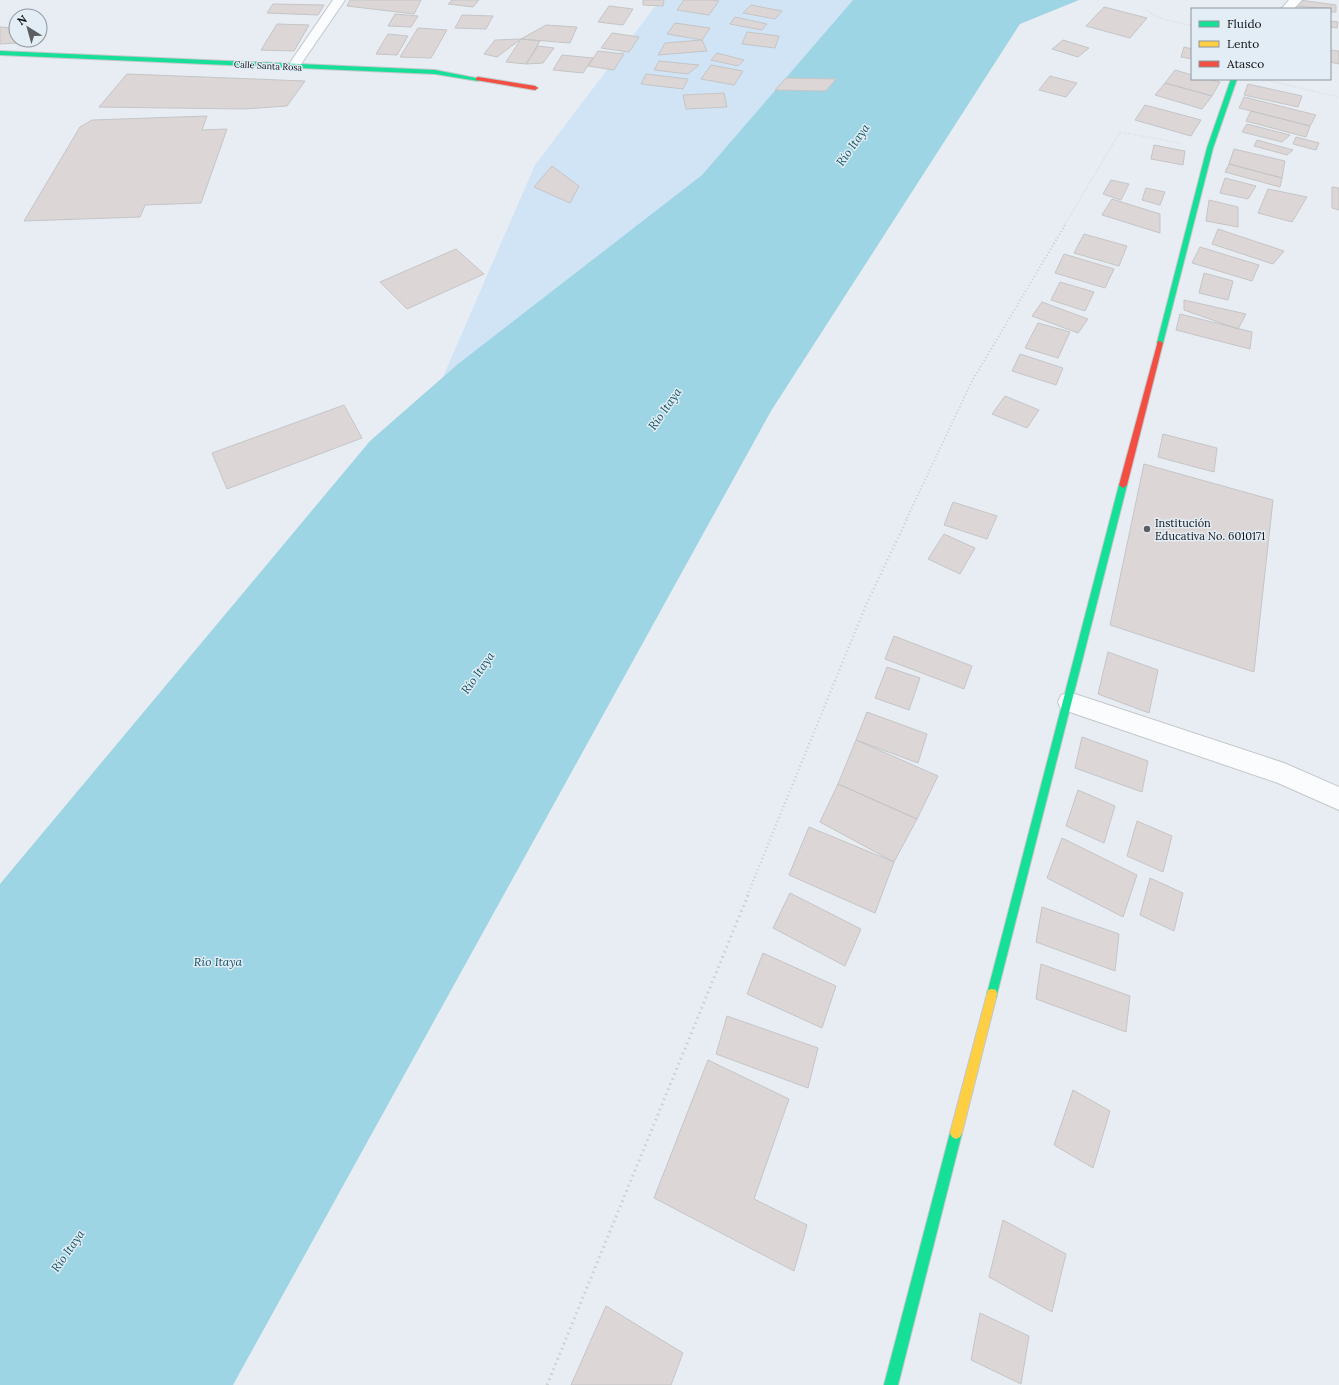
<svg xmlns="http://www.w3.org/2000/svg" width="1339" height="1385" viewBox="0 0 1339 1385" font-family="Lora,serif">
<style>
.green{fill:#d0e4f5}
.water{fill:#9ed5e4}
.building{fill:#dcd6d6;stroke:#c5c5c7}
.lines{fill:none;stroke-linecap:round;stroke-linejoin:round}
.street-casing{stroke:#c3c7cb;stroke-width:2}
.fast-casing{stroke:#c3c7cb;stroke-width:2}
.slow-casing{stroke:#c3c7cb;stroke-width:2}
.jam-casing{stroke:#c3c7cb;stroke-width:2}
.path-far3{stroke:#cccecf;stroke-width:1.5;stroke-dasharray:0.5 2;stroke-linecap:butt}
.path-far2{stroke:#cccecf;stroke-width:2;stroke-dasharray:1 2.5;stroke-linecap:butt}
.path-far1{stroke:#cccecf;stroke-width:2.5;stroke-dasharray:1 3;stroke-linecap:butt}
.path{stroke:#cccecf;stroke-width:3;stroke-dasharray:1.5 4;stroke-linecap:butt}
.street{fill:#fbfcfd;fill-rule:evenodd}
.fast{fill:#16e098;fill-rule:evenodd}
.slow{fill:#ffcf43;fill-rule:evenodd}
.jam{fill:#f24e42;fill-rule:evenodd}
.poi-dot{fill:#5b5f62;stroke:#e3edf6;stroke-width:1.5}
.labels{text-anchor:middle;stroke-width:3;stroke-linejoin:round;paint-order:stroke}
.far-street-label{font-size:9px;fill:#0f1215;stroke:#e3edf6}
.poi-label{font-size:11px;fill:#0f1215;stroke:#e3edf6;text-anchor:start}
.water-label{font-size:12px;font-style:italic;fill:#105361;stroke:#e3edf6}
</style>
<rect width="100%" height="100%" fill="#e7edf2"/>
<path class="green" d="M660,0H853L702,175L443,377L535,165Z"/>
<path class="water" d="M853,0H1079L1020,24L771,411L233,1385H0V884L370,441L458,364L702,175Z"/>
<path class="building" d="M350,0H421L414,14L347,6Z
M452,0H479L473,7L448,4Z
M643,0H664L663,6L643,5Z
M684,0H712L719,1L709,15L677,10Z
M1300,0L1336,5V12H1330V9L1297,6Z
M273,4L324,5L318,15L267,13Z
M751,5L782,11L775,19L743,13Z
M609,6L633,9L623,25L598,22Z
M1104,7L1147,18L1130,38L1086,26Z
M395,14L418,16L411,27L388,26Z
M462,15L493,16L486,29L455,28Z
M735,17L767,24L762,30L730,24Z
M1330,21L1338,22L1337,28L1330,27Z
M675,23L710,28L702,40L667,34Z
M277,24L309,25L294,51L261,50Z
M546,25L577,27L570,43L521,39Z
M0,27L16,28V40H20L18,43L0,44Z
M418,28L447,30L431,58L400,57Z
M747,32L779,36L775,48L742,44Z
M612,33L639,37L629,52L601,48Z
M388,34L408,36L397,55L376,54Z
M521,39L540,41L526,64L506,62Z
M521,39L497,57L484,54L495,40Z
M702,40L707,51L658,55L665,43Z
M1063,40L1089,48L1078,57L1052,49Z
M538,46L554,48L543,63L526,64Z
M1184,47L1192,49V59L1181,57Z
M1330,50L1339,51V64L1330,62Z
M598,51L624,54L614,70L588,66Z
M717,53L744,60L738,66L711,60Z
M562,55L593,58L583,73L553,70Z
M659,61L699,65L688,74L654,70Z
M711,65L743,71L734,85L701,79Z
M1175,70L1192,75V79H1208L1220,82L1212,96L1165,83Z
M127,74L305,81L287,106L244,109L99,107Z
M646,74L688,79L683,89L641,84Z
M1050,76L1077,83L1066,97L1039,90Z
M786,78L836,79L826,91L775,90Z
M1165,83L1212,96L1202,109L1155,95Z
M1248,84L1302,96L1298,107L1244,95Z
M724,93L727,107L686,109L683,95Z
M1244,97L1316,115L1310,126L1239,108Z
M1145,105L1201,120L1191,136L1135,120Z
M1251,111L1310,126L1306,137L1246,121Z
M207,116L202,130L227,129L201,203L145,205L140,217L24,221L80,127L92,120Z
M1247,124L1290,135L1282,142L1242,132Z
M1296,137L1319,143L1316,150L1293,144Z
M1257,140L1293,150L1287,155L1254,146Z
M1154,145L1185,151L1183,165L1151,159Z
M1234,149L1285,161L1282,178L1229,164Z
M1229,164L1282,178L1280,187L1225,172Z
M552,166L579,186L570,203L534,187Z
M1225,178L1256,186L1248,199L1220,193Z
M1111,180L1129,184L1121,200L1103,194Z
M1332,187L1339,188V210L1332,208Z
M1146,188L1165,192L1160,205L1142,200Z
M1268,189L1307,197L1292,222L1258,213Z
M1112,199L1160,214V233L1102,215Z
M1209,200L1238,207V227L1206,221Z
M1218,229L1284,251L1273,264L1212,244Z
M1084,234L1127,246L1119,266L1074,253Z
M1200,247L1259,265L1252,281L1192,263Z
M456,249L484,274L407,309L380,282Z
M1064,254L1114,269L1105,288L1055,273Z
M1204,273L1233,281L1228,300L1199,293Z
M1060,282L1094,292L1085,311L1051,300Z
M1184,300L1246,314L1238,329L1184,310Z
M1042,302L1088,319L1078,333L1032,316Z
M1180,314L1252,332L1250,349L1176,330Z
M1038,323L1070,332L1058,358L1025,348Z
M1020,354L1063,368L1056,385L1012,371Z
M1005,396L1039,410L1027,428L992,414Z
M344,405L362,438L227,489L212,453Z
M1163,434L1217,448L1214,472L1158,457Z
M1144,464L1273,500L1254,672L1110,625Z
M953,502L997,516L987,539L944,525Z
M944,534L975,548L960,574L928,559Z
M894,636L972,666L964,689L885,659Z
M1108,652L1158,670L1149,713L1098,694Z
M887,667L920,678L909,710L875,698Z
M867,712L927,734L918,763L856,740Z
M1082,737L1148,761L1142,792L1075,768Z
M856,740L938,776L917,819L838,784Z
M838,784L917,819L894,862L820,822Z
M1078,790L1115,806L1104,843L1066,826Z
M1137,821L1172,836L1163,872L1127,856Z
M809,827L894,862L875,913L789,875Z
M1062,838L1137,875L1123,917L1047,878Z
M1150,878L1183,893L1174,931L1140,915Z
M790,893L861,929L845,966L773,928Z
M1042,907L1119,934L1115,971L1036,942Z
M763,953L836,986L822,1028L747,994Z
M1041,964L1130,996L1126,1032L1036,999Z
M727,1016L818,1048L808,1088L716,1054Z
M708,1060L789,1099L754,1199L807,1225L794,1271L654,1198Z
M1073,1090L1110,1111L1093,1168L1054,1145Z
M1003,1220L1066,1254L1052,1312L989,1277Z
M606,1306L683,1353L671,1385H571Z
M980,1313L1029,1336L1021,1384L971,1360Z"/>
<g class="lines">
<defs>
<path id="street" d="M333,0H345L297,70H289L287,67Z
M1289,0H1302L1294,9H1281Z
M1069,692L1284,763L1339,787V810L1278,783L1061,709L1058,702L1061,695Z"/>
<path id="fast" d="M0,51L435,70L481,79L478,81L435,74L0,55Z
M1231,79H1237L1213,148L1163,343L1160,345H1158L1157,343L1207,148Z
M1123,482L1127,485L997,994L996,998L992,999L988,998L987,994L1119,485Z
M956,1127L960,1129L962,1133L898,1385H884L950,1133L952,1129Z"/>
<path id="slow" d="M992,989L996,990L997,994L962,1133L960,1137L956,1139L952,1137L950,1133L987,994L988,990Z"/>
<path id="jam" d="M478,77L535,86L538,88L535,90L476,80V78Z
M1158,341H1160L1163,343L1127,485L1123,488L1119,485Z"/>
</defs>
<use href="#street" class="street-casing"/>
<use href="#fast" class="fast-casing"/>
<use href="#slow" class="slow-casing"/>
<use href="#jam" class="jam-casing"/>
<path class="path-far3" d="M1147,11L1160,18L1192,26
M1261,79L1339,97
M1064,226L1120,132L1180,143"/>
<path class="path-far2" d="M907,518L972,381L1065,225"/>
<path class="path-far1" d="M747,896L866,605L908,517"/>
<path class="path" d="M547,1385L748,895"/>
<use href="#street" class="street"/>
<use href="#fast" class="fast"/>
<use href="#slow" class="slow"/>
<use href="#jam" class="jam"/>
</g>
<circle class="poi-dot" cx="1147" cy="529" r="4"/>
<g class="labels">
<g class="far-street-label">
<text transform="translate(268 66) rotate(3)" y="3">Calle Santa Rosa</text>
</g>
<g class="poi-label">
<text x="1155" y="527">Institución<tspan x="1155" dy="13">Educativa No. 6010171</tspan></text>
</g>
<g class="water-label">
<text transform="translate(853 145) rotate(-55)" y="4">Río Itaya</text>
<text transform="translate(665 409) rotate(-55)" y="4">Río Itaya</text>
<text transform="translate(478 673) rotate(-55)" y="4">Río Itaya</text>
<text x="218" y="966">Río Itaya</text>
<text transform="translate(68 1251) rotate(-55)" y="4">Río Itaya</text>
</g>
</g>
<rect x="1191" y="8" width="140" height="72" fill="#e3edf6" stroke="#8e959c"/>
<rect x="1199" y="21" width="20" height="6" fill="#16e098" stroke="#8e959c"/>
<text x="1227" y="28" font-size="12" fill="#0f1215">Fluido</text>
<rect x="1199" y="41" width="20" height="6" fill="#ffcf43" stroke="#8e959c"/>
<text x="1227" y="48" font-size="12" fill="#0f1215">Lento</text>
<rect x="1199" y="61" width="20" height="6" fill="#f24e42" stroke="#8e959c"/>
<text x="1227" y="68" font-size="12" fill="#0f1215">Atasco</text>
<g transform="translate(28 28) rotate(323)"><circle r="19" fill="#e3edf6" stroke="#8e959c"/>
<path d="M0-3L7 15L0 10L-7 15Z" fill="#5b5f62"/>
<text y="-6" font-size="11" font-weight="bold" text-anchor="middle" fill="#0f1215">N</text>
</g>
</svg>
